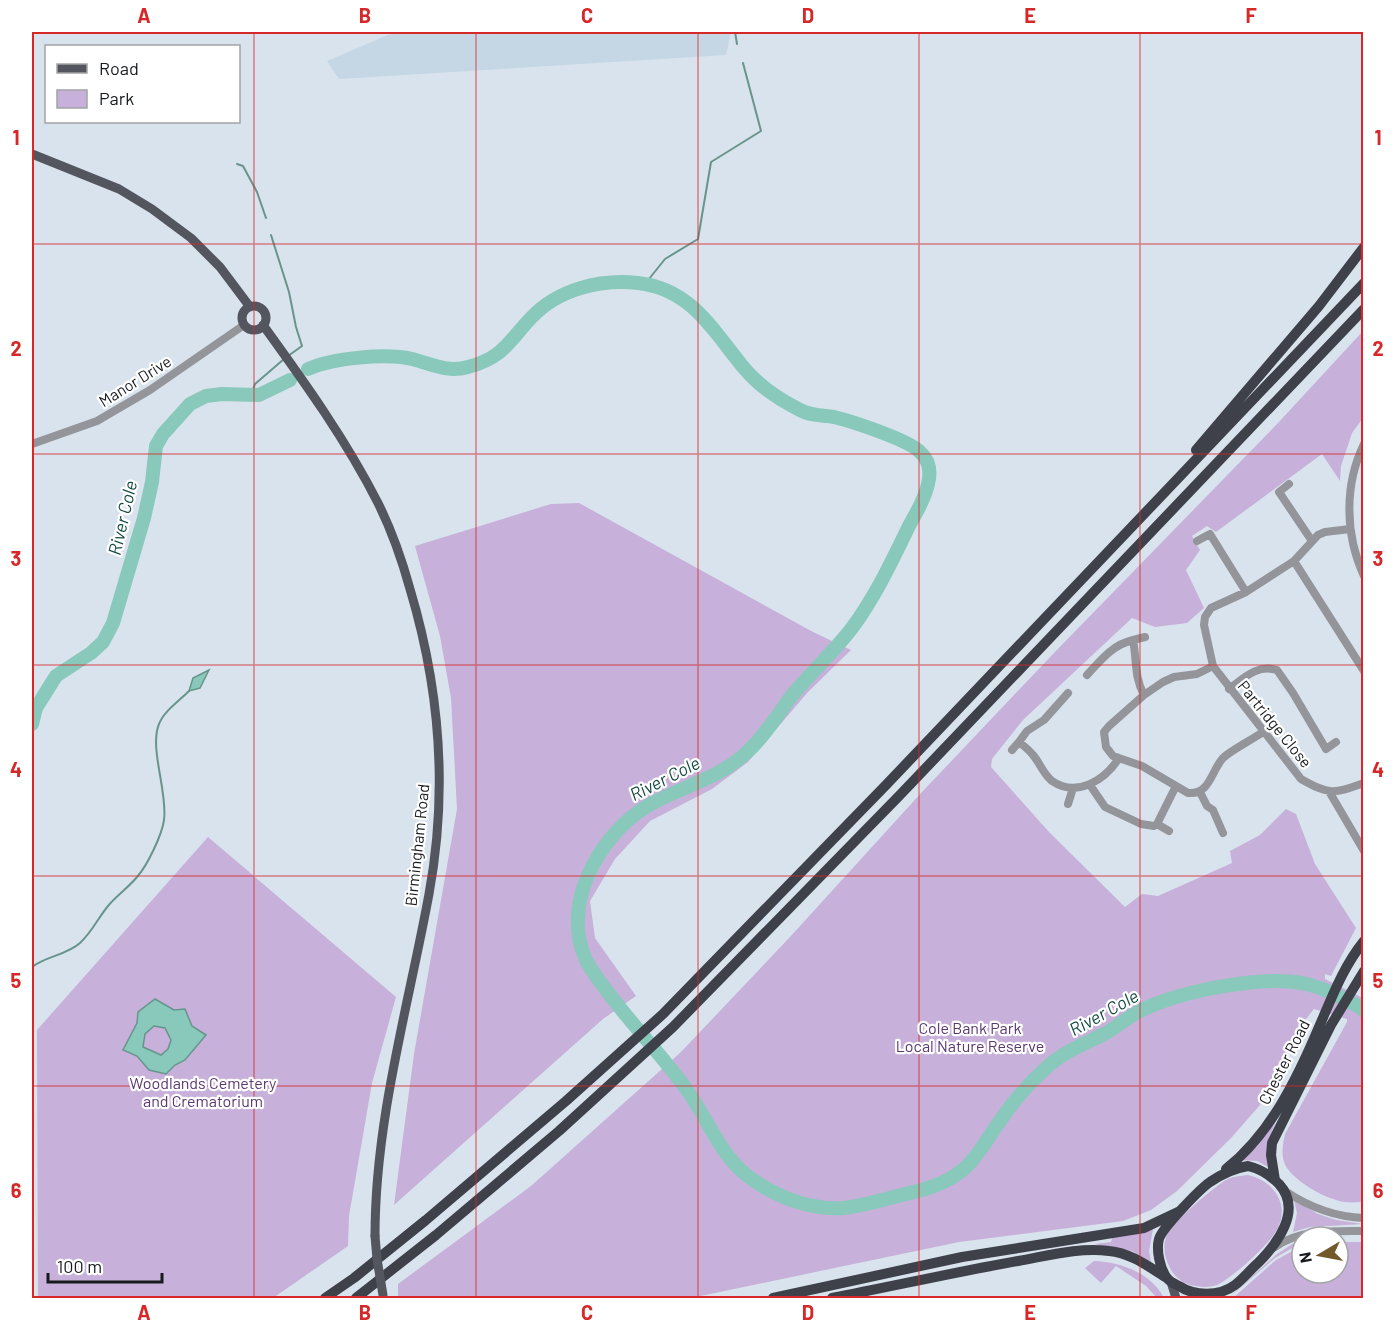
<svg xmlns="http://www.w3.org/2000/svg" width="1395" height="1330" viewBox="0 0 1395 1330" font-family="Barlow,sans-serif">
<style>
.built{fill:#c5d6e5}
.green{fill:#c7b0d9}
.water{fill:#89c9bb;stroke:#67958c;stroke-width:1.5;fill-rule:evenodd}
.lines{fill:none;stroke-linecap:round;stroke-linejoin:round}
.stream{stroke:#67958c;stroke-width:2}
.river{stroke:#89c9bb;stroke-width:14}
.minor{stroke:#94959a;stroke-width:8}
.major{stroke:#54565f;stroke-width:9}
.highway{stroke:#3e404a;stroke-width:10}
.major-bridge{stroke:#54565f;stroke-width:9}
.grid{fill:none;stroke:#d62828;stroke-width:1.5;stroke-opacity:0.55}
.labels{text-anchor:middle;stroke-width:4.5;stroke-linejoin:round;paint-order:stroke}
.street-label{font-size:16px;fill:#171b1e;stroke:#fff}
.park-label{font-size:16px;fill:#5a3870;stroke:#fff}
.water-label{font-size:18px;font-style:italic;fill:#144b42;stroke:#fff}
.neatline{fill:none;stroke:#d62828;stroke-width:2}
.grid-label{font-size:20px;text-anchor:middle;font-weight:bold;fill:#d62828}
</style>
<rect width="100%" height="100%" fill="#d9e3ed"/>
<path class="built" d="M395,32H731L726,55L339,79L327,61Z"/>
<path class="green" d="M1363,331V418L1352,433L1341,466L1340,481L1322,454L1216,532L1207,526L1192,536L1200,550L1186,570L1204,608L1187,623L1155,627L1132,618L1023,720L992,759L991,767L1049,832L1125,907L1142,894L1158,896L1232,863L1230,851L1260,835L1286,809L1296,814L1315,864L1356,928L1331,976L1325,974V979L1363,998V1202C1357,1202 1351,1203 1345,1202C1327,1200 1290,1180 1284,1162C1281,1152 1283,1144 1285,1134L1347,1022V1019L1314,1009L1302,1024L1260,1105L1232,1137L1177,1191L1151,1210L1123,1221L959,1242L691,1298H398V1284L531,1186L681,1052L790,937L922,792L1053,654L1278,423Z
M579,503L813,632L851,650L808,692L748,762L712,789L650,821L615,859L590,901L595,938L636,996L603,1019L394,1205L414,1054L457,809L451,698L440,636L415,546L551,504Z
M208,837L396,997L372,1083L349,1216L348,1246L273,1298H38L37,1030Z
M1294,1087C1281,1113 1263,1137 1268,1167L1257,1161L1239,1160Z
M1248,1175C1275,1181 1292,1207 1275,1233C1266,1247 1232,1278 1217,1285C1208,1288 1199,1287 1190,1285C1181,1282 1174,1276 1170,1268C1164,1257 1162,1244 1168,1233C1174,1221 1214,1187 1226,1180C1232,1176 1241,1176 1248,1175Z
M1294,1200L1318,1214L1336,1220L1363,1224L1310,1227L1293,1232L1297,1213Z
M1153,1229L1149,1251L1151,1262L1132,1251L1094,1244L1111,1242L1112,1238Z
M1297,1241L1294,1247L1275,1258L1228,1298L1277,1254Z
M1338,1242H1363V1298H1233L1276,1260L1302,1246V1273H1338Z
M1094,1261C1121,1262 1151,1273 1164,1298H1157L1146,1286L1116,1266L1101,1283L1085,1268Z"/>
<path class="water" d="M209,670L200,688L189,691L193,678Z
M155,999L174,1010L185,1009L192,1026L206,1035L185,1060L175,1065L166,1074L149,1070L137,1056L123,1050L137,1023L138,1012ZM154,1026L165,1028L171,1040L168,1049L161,1055L143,1047L145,1034Z"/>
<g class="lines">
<path class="stream" d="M735,32L737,44
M237,164L243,166L257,192L266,218
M271,235L289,292L296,327L302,346L288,356
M645,284L665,259L698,239L711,162L761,131L743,63
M251,395L255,384L284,359
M32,967C46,956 67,955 80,943C92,932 98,918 108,906C116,896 128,888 137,877C147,866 162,835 164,820C168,793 149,748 159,724C164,711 179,701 189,691"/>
<path class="river" d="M308,369C332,358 386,353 412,359C432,364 447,373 468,367C503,358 509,341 531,318C558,289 600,279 638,283C692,289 713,331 744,368C758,385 780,400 800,410C811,416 821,415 834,417C851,421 909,440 920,452C930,461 931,472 928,484C925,499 916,513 909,526C892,561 875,597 852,628C833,653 809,674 790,698C776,717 764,737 746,753C711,786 659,790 625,823C601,845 580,881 578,915C577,930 580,947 586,960C593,974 604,987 613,999C637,1030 664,1058 687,1090C710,1122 721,1160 756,1182C781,1199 813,1210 844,1208C863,1206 883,1200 901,1195C924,1190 947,1184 965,1168C980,1154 988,1137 1000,1121C1012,1103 1029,1083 1046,1068C1064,1051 1085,1044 1106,1033C1120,1025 1131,1014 1146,1008C1184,991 1265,974 1306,984C1325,988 1342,998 1360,1007L1364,1011
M32,724L36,708L56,676L91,653L103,642L113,623L144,518L152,482L156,446L163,434L190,404L206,396L222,394L259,395L290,380"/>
<path class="minor" d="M32,444L97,421L150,390L244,325
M1364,444C1344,485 1345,535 1364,576
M1289,484L1279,492L1312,541
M1350,529L1325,532L1318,535L1294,561L1246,592L1211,608L1205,617L1204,625L1213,666L1301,779C1329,795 1333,794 1364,783
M1197,541L1210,534L1246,592
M1294,561L1364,671
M1133,640L1145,637
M1213,666L1197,674L1174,677L1163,682L1144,695L1109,726L1104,732L1106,747L1113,756L1142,766L1188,793C1210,795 1211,771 1223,758C1230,751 1253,739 1263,732
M1087,675C1101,660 1112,645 1133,640C1137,660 1134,677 1144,695
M1229,689C1244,678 1257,664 1277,670L1293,693L1326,749L1336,742
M1068,693L1044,720L1027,731L1019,742C1024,746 1029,750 1033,755C1040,763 1043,774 1052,781C1077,798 1105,780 1119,758
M1012,750L1019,742
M1090,785L1105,807L1141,824L1154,826L1157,824L1176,786
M1200,792L1207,806L1213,810L1223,833
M1330,793L1364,851
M1068,804L1073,788
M1157,824L1169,831
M1285,1191C1309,1207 1335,1217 1364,1218
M1275,1247C1300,1229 1335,1231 1364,1231"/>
<path class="major" d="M32,154L119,189L152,209L191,238L220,267L250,307
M242 318a12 12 0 1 1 24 0a12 12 0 1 1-24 0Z
M263,325C305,383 346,440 378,503C392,531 402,560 410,589C440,689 448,791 429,894C408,1008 375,1120 375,1236
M1171,1282L1176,1298"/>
<path class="highway" d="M1196,450L1319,306L1364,247
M1248,1166C1261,1169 1270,1175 1279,1184C1303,1210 1277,1244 1258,1263C1250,1270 1243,1279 1235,1285C1219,1297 1194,1296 1179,1286C1175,1284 1170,1282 1167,1278C1160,1269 1156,1250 1159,1239C1162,1228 1200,1189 1210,1182C1222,1174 1235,1168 1248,1166Z
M1226,1169C1271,1133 1297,1079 1319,1027C1332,997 1343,967 1364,941
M1275,1180L1271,1155L1272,1143L1331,1025L1364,971
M325,1298L354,1278L426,1220L566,1101L663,1014L886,785L1364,283
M356,1298L436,1235L559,1131L673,1027L899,796L1364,309
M773,1298L962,1257L1144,1228L1180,1211
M832,1298C894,1286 956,1272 1018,1261C1047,1256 1079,1247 1109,1251C1131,1253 1149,1267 1167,1278"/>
<path class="major-bridge" d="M375,1236L377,1259L383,1295"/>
</g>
<path class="grid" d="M254,32V1298M476,32V1298M698,32V1298M919,32V1298M1140,32V1298M32,244H1364M32,454H1364M32,665H1364M32,876H1364M32,1086H1364"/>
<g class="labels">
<g class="street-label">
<text transform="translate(135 381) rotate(-32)" y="6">Manor Drive</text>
<text transform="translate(1275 724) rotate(51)" y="6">Partridge Close</text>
<text transform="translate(417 845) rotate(-84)" y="6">Birmingham Road</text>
<text transform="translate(1284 1062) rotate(-63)" y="6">Chester Road</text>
</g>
<g class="park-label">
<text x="970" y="1034">Cole Bank Park<tspan x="970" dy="18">Local Nature Reserve</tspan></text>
<text x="203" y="1089">Woodlands Cemetery<tspan x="203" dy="18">and Crematorium</tspan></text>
</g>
<g class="water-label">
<text transform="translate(123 518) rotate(-77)" y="6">River Cole</text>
<text transform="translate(665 779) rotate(-27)" y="6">River Cole</text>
<text transform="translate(1104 1013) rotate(-29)" y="6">River Cole</text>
</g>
</g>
<rect width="1395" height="1330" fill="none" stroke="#ffffff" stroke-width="66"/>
<rect x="45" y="45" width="195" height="78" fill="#ffffff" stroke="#a2a4a5" stroke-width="1.5"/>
<rect x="57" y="64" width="30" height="9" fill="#54565f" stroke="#a2a4a5" stroke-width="1.5"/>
<text x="99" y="75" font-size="18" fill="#171b1e">Road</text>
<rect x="57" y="90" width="30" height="18" fill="#c7b0d9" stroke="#a2a4a5" stroke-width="1.5"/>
<text x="99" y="105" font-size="18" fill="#171b1e">Park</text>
<g transform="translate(1320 1255) rotate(260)"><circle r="28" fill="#ffffff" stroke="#a2a4a5" stroke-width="1.5"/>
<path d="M0-4.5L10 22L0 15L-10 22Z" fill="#72592a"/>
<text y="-9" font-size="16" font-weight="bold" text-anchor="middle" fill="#171b1e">N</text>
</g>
<path d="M48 1273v9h114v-9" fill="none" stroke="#171b1e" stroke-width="3"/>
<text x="57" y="1273" font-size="18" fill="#171b1e" stroke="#ffffff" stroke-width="4.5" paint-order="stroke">100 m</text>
<rect x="33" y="33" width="1329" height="1264" class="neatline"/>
<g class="grid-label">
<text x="144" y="23">A</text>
<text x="365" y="23">B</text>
<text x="587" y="23">C</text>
<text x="808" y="23">D</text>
<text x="1030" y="23">E</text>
<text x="1251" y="23">F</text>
<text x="16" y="145">1</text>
<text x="1378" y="145">1</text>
<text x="16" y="356">2</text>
<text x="1378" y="356">2</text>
<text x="16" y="566">3</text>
<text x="1378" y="566">3</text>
<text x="16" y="777">4</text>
<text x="1378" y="777">4</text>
<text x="16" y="988">5</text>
<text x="1378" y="988">5</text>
<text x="16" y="1198">6</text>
<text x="1378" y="1198">6</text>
<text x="144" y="1320">A</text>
<text x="365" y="1320">B</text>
<text x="587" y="1320">C</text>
<text x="808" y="1320">D</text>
<text x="1030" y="1320">E</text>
<text x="1251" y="1320">F</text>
</g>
</svg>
